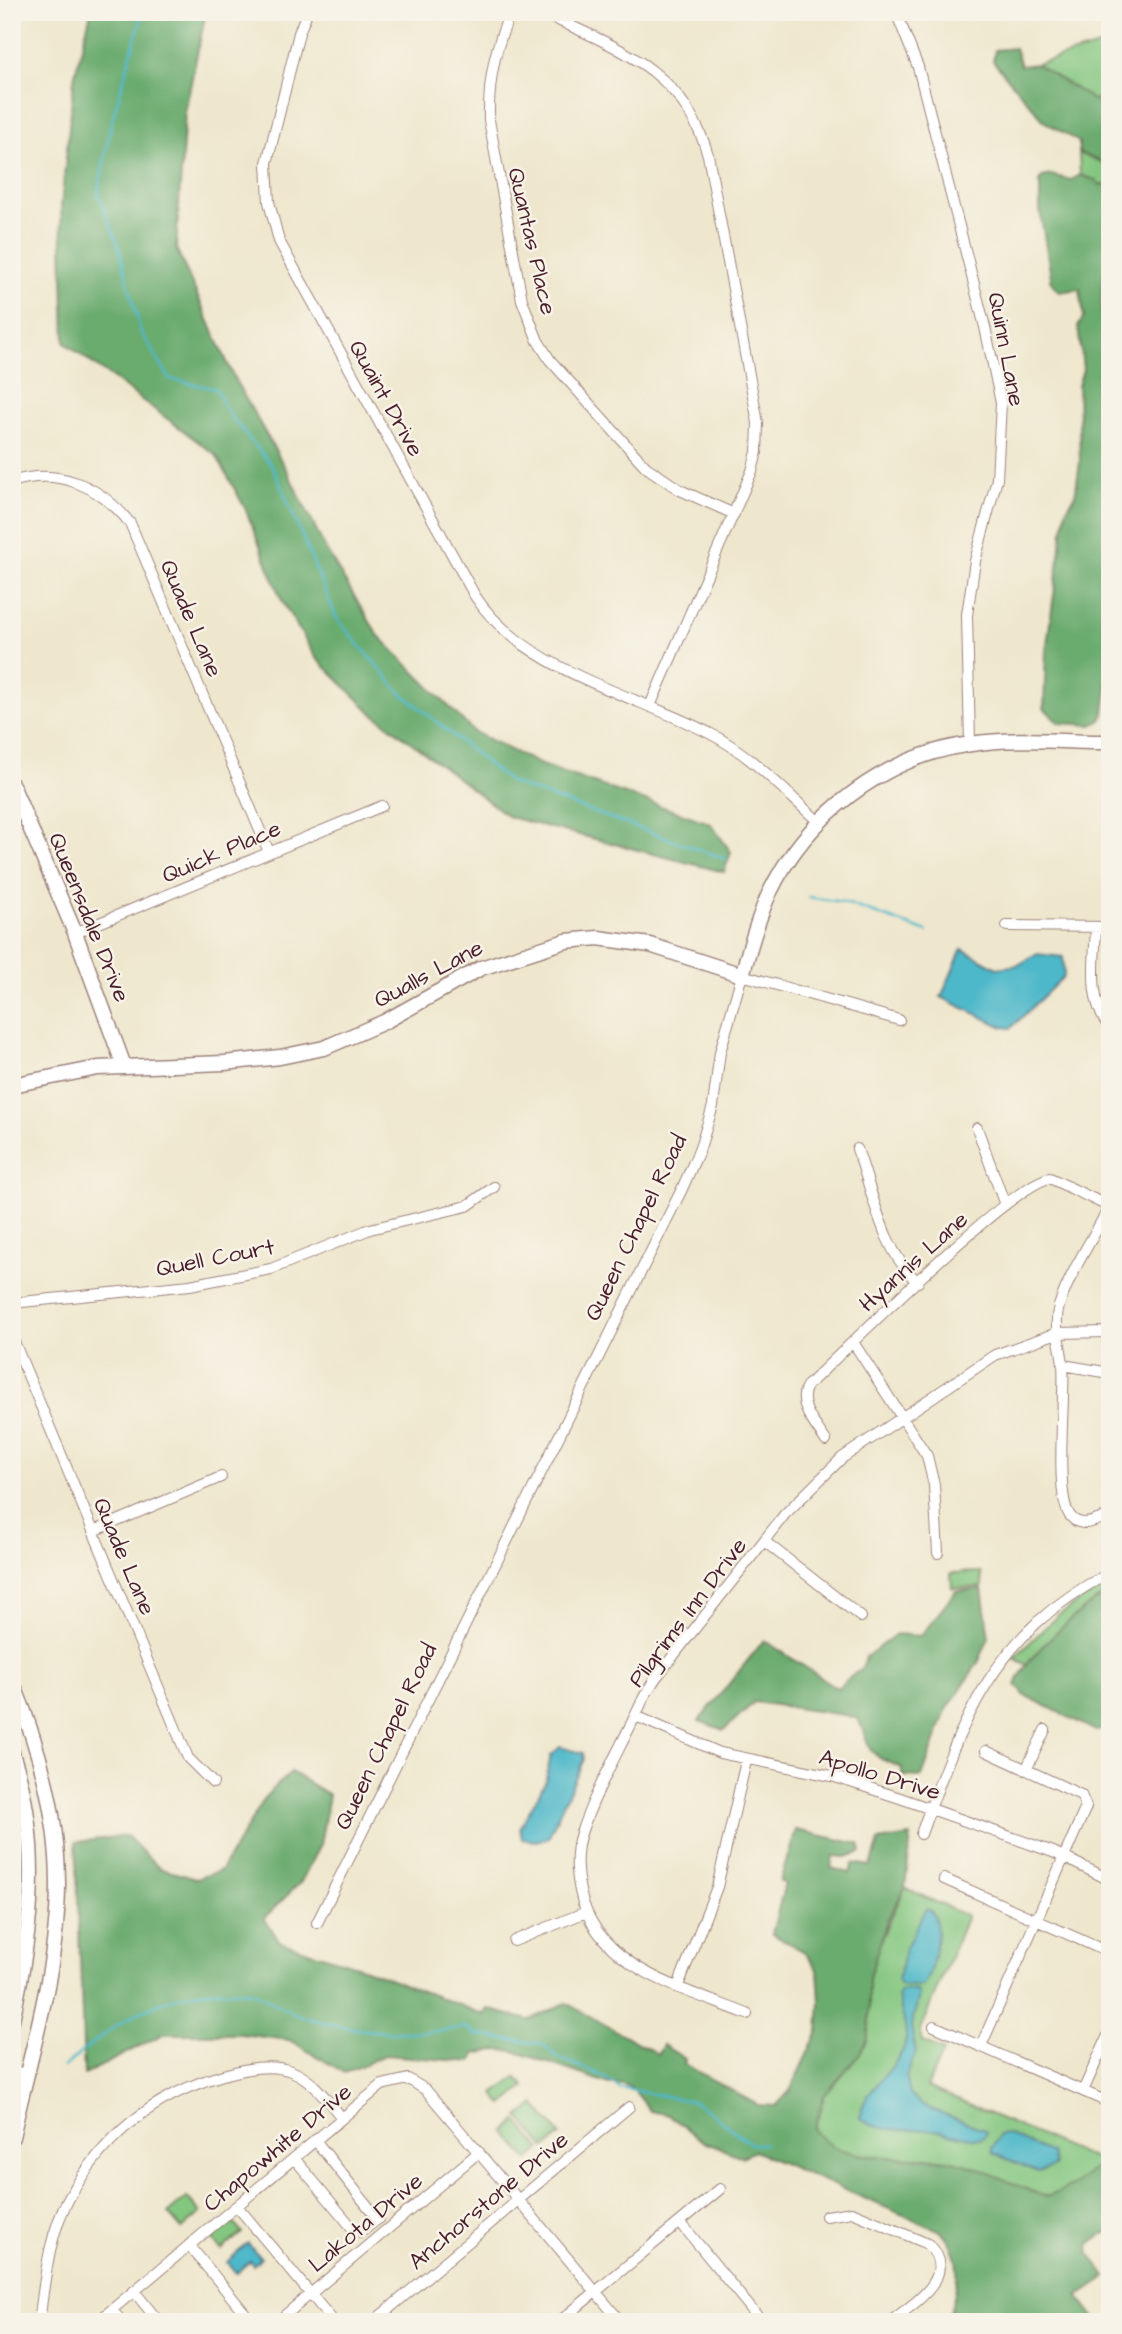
<svg xmlns="http://www.w3.org/2000/svg" width="1122" height="2334" viewBox="0 0 1122 2334" font-family="'Architects Daughter',sans-serif">
<style>
.green{fill:#83c67f;stroke:#667255;stroke-width:2}
.forest{fill:#6aab6e;stroke:#5a654c;stroke-width:2}
.water{fill:#4db8c9;stroke:#4c6c7a;stroke-width:2}
.lines{fill:none;stroke-linecap:round;stroke-linejoin:round}
.stream{stroke:#4db8c9;stroke-width:2.5}
.street-casing{stroke:#9c837c;stroke-width:12}
.secondary-casing{stroke:#9c837c;stroke-width:17}
.street{stroke:#fff;stroke-width:10}
.secondary{stroke:#fff;stroke-width:14}
.labels{text-anchor:middle;stroke-width:5;stroke-linejoin:round;paint-order:stroke}
.street-label{font-size:23px;fill:#4a1f2b;stroke:#f7f3e8}
</style>
<rect width="100%" height="100%" fill="#f7f3e8"/>
<filter id="ink" filterUnits="userSpaceOnUse"><feTurbulence type="fractalNoise" baseFrequency=".0143" numOctaves="2"/><feDisplacementMap in="SourceGraphic" scale="14" xChannelSelector="R" yChannelSelector="G"/><feConvolveMatrix kernelMatrix="1 2 1 2 8 2 1 2 1" color-interpolation-filters="sRGB"/></filter>
<filter id="wash" filterUnits="userSpaceOnUse"><feTurbulence type="fractalNoise" baseFrequency=".00686" numOctaves="4" result="noise"/><feDisplacementMap in="SourceGraphic" scale="28" xChannelSelector="R" yChannelSelector="G"/><feGaussianBlur stdDeviation="1.57" result="paint"/><feColorMatrix in="noise" values="0 0 0 0 0 0 0 0 0 0 0 0 0 0 0 0 0 1.4 0 .05"/><feComposite in="paint" operator="in"/></filter>
<g filter="url(#wash)">
<rect width="100%" height="100%" fill="#efe7cd"/>
<path class="green" d="M1106,44L1099,97L1095,101L1036,64Z
M1079,153L1110,165V185H1100L1095,180L1080,175Z
M981,1572L982,1587L952,1588L951,1573Z
M1110,1582V1710L1014,1658L1058,1615Z
M905,1888L967,1916L920,2030L923,2042L943,2051L927,2087L1102,2162C1088,2174 1069,2196 1048,2196C1027,2196 977,2165 946,2160C909,2154 836,2167 814,2129L824,2096L869,2027V1978L874,1954Z
M516,2077L525,2087L503,2105L494,2094Z
M535,2104L561,2135L545,2148L519,2117Z
M517,2121L541,2149L528,2160L505,2132Z
M187,2197L201,2213L182,2229L168,2213Z
M231,2221L242,2233L221,2250L211,2238Z"/>
<path class="forest" d="M91,12H206L185,111L176,248L235,380L287,471L326,550L378,635L474,732L541,765L710,823L731,852L724,872L509,817L371,712L316,658L282,601L245,508L216,455L65,343L61,207L74,78Z
M1110,18V165L1079,153V142L1045,122L993,61L995,50L1015,48L1021,66L1036,64L1095,101L1099,96Z
M1051,175L1071,180L1080,175L1096,180L1100,185H1110V262L1103,280L1101,303L1107,459V689L1104,714L1101,720L1092,725L1059,723L1044,708L1046,651L1066,510L1075,496L1080,462L1078,386L1083,369L1078,326L1084,317L1080,289L1059,292L1052,283L1040,211V181L1042,177Z
M982,1589L989,1637L979,1661L946,1711L922,1777L902,1776V1768L881,1759L871,1751L858,1718L844,1715L754,1702L724,1730L699,1721L764,1640L837,1688L862,1668L866,1657L896,1634L921,1636L956,1591Z
M1110,1592V1728L1096,1731L1024,1695L1016,1685C1027,1653 1081,1608 1110,1592Z
M291,1772L329,1795L320,1845L301,1882L264,1918L280,1942L360,1967L485,2015L487,2009L529,2020L566,2003L658,2054L663,2045L685,2059L684,2064L758,2105L776,2106L790,2091L818,2031L820,2002L818,1971L805,1952L772,1934L785,1883L780,1882L796,1830L859,1844L861,1852L846,1857L833,1856L831,1868L850,1873L853,1863L871,1866L879,1841L911,1836L905,1888L887,1921L869,1978V2027L866,2041L859,2055L824,2096L814,2129C836,2166 908,2154 946,2160C982,2165 1013,2186 1047,2197L1074,2185L1102,2162L1110,2161V2233L1102,2234L1089,2246L1090,2254L1106,2277L1078,2296L1095,2318L1092,2322H947C957,2290 966,2257 941,2231L754,2151L742,2157L704,2142L669,2115L650,2111C638,2096 631,2079 609,2084L514,2051L495,2050L475,2054L472,2062L385,2055L345,2073L289,2040L241,2034H163L84,2075L76,1842L127,1836L159,1868L196,1879L221,1870L267,1795Z"/>
<path class="water" d="M962,949L997,968L1018,965L1037,954L1063,957L1064,976L1011,1028L1003,1027L941,997Z
M560,1747L583,1753L584,1759L548,1838L536,1841L522,1839L520,1828L545,1783L551,1755Z
M929,1909C945,1922 933,1971 923,1986H902L897,1981L906,1947L925,1910Z
M907,1990L917,1991L919,1996L911,2026L916,2052L906,2076L910,2093L921,2105L985,2130L986,2134L982,2139C966,2139 950,2132 934,2130C910,2128 880,2135 860,2118C862,2087 901,2070 906,2039C907,2025 900,2009 898,1995L900,1991Z
M1007,2134L1051,2153L1055,2166L1038,2172L993,2153L992,2148L1000,2135Z
M248,2243L261,2258L253,2265L250,2261L236,2273L227,2262Z"/>
<g class="lines">
<path class="stream" d="M143,12L111,124L98,193L118,244L141,332L170,379L216,389L228,413L273,467L337,619L399,691L511,783L726,859
M808,897L843,902L927,932
M64,2067C111,2026 164,1987 229,1991C237,1991 248,1990 255,1993C270,1998 283,2010 298,2015C353,2033 409,2037 466,2027L476,2035L543,2044L555,2056L600,2075L620,2088L696,2102L751,2144H764"/>
</g>
</g>
<g filter="url(#ink)">
<g class="lines">
<defs>
<path id="street" d="M307,12L299,33L267,163L269,202L279,241L475,596C524,671 635,694 711,734C752,755 784,791 818,821
M511,12C495,46 488,82 489,120L522,300L538,341L550,360L646,467L680,490L734,514
M541,12C616,48 682,67 708,155L758,423L757,452L752,471L650,706
M896,12L918,67L985,327L1001,403L997,479L975,561L967,615L970,744
M12,482C59,467 100,486 130,523L269,852
M1007,926L1110,927
M1096,927C1095,960 1087,1000 1110,1028
M75,933L382,806
M977,1128L1005,1205
M857,1149C873,1192 882,1251 918,1282
M1110,1206C1093,1238 1070,1272 1059,1306C1053,1326 1061,1344 1063,1364C1066,1395 1053,1497 1071,1517C1082,1529 1097,1520 1110,1515
M12,1303L190,1285L271,1269L370,1229L467,1206L494,1187
M12,1337L188,1758L213,1783
M853,1342L927,1456L934,1485L938,1553
M1063,1365L1110,1373
M826,1441C816,1425 796,1405 807,1386C846,1349 1011,1184 1050,1178L1110,1207
M94,1531L221,1477
M764,1541L861,1617
M636,1716L720,1753L832,1776L900,1798L1053,1852L1110,1880
M1026,1770L1045,1730
M921,1834C962,1720 994,1631 1110,1573
M944,1879L1110,1953
M317,1923L682,1189L700,1148L713,1106L720,1052L742,975L899,1020
M514,1941L586,1912
M678,1986L717,1887L746,1761
M747,2014C683,1988 596,1969 580,1891C576,1872 575,1851 581,1833C597,1786 624,1742 644,1697L655,1679L785,1514L842,1458L995,1355L1057,1333L1110,1332
M934,2026L1110,2103
M981,2046L1086,1807L1081,1795L986,1751
M12,2071L26,2074
M1083,2091L1110,2031
M294,2158L354,2230L361,2232L378,2219L315,2140
M237,2206L334,2322
M826,2216L852,2212L928,2244C959,2277 915,2302 890,2322
M680,2222L762,2322
M189,2245L252,2322
M134,2291L159,2322
M112,2310L122,2322
M39,2322C45,2280 48,2236 69,2198C104,2135 154,2095 223,2075C245,2069 270,2063 291,2071C313,2079 328,2101 342,2118
M97,2322L382,2085L408,2079L426,2090L621,2322
M277,2322L479,2152
M373,2322L629,2107
M559,2322L720,2189"/>
<path id="secondary" d="M12,785L75,933L124,1066
M12,1085L98,1068L224,1063L280,1057L324,1048L384,1022L481,968L566,941L598,938L650,945L742,975C750,948 757,920 769,894C806,816 884,756 971,744C1016,737 1064,742 1110,742
M12,1681C39,1746 58,1813 58,1884C58,1969 30,2055 12,2137
M12,1753C42,1842 32,1930 12,2020"/>
</defs>
<use href="#street" class="street-casing"/>
<use href="#secondary" class="secondary-casing"/>
<use href="#street" class="street"/>
<use href="#secondary" class="secondary"/>
</g>
</g>
<g class="labels">
<g class="street-label">
<text transform="translate(533 241) rotate(77)" y="8">Quantas Place</text>
<text transform="translate(1007 349) rotate(79)" y="8">Quinn Lane</text>
<text transform="translate(387 398) rotate(61)" y="8">Quaint Drive</text>
<text transform="translate(192 618) rotate(67)" y="8">Quade Lane</text>
<text transform="translate(221 851) rotate(-23)" y="8">Quick Place</text>
<text transform="translate(90 917) rotate(68)" y="8">Queensdale Drive</text>
<text transform="translate(428 973) rotate(-28)" y="8">Qualls Lane</text>
<text transform="translate(635 1227) rotate(-64)" y="8">Queen Chapel Road</text>
<text transform="translate(215 1257) rotate(-11)" y="8">Quell Court</text>
<text transform="translate(913 1261) rotate(-42)" y="8">Hyannis Lane</text>
<text transform="translate(125 1556) rotate(67)" y="8">Quade Lane</text>
<text transform="translate(687 1612) rotate(-53)" y="8">Pilgrims Inn Drive</text>
<text transform="translate(385 1736) rotate(-64)" y="8">Queen Chapel Road</text>
<text transform="translate(880 1774) rotate(17)" y="8">Apollo Drive</text>
<text transform="translate(277 2147) rotate(-40)" y="8">Chapowhite Drive</text>
<text transform="translate(488 2200) rotate(-40)" y="8">Anchorstone Drive</text>
<text transform="translate(365 2222) rotate(-40)" y="8">Lakota Drive</text>
</g>
</g>
<rect width="1122" height="2334" fill="none" stroke="#f7f3e8" stroke-width="42"/>
</svg>
